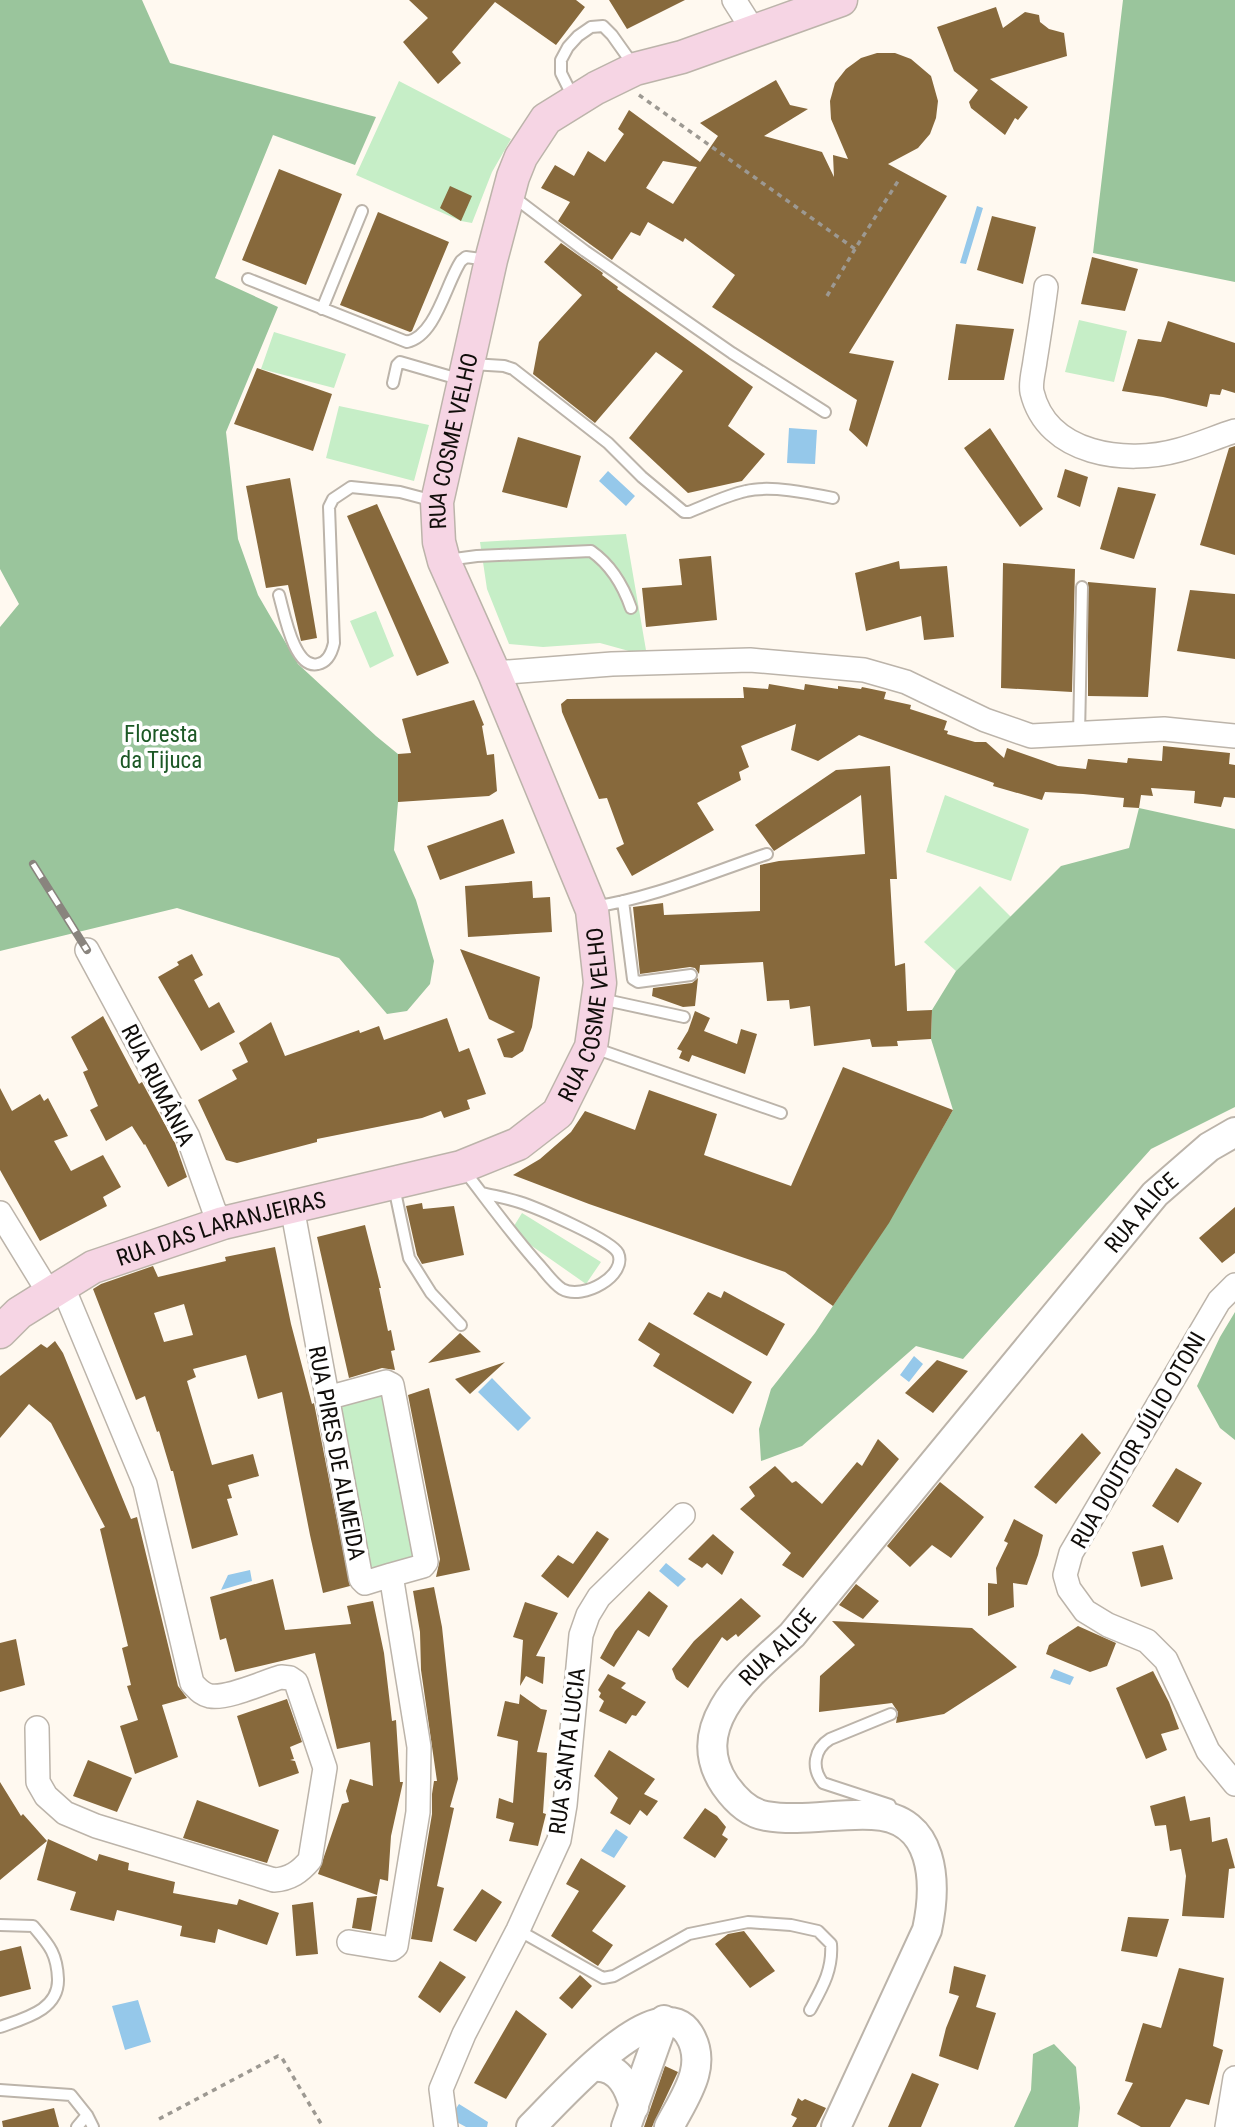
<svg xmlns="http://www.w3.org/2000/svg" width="1235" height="2127" viewBox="0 0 1235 2127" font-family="'Roboto Condensed',sans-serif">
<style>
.green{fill:#c6eec7}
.forest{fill:#9ac59c}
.water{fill:#95c8ea}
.building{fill:#87693c;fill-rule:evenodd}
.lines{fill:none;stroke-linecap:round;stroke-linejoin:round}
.service-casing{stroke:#bcb4aa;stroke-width:14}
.minor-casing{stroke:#bcb4aa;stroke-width:26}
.tertiary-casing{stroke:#bcb4aa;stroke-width:32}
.secondary-casing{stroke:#bcb4aa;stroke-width:35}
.path{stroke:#9d9992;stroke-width:3.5;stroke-dasharray:5 5;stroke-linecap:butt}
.service{stroke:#fff;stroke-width:10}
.minor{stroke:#fff;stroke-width:23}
.tertiary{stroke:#fff;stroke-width:28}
.secondary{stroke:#f6d5e4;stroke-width:32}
.rail-casing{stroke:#89847e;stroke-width:8}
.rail{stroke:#fff;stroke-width:5;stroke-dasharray:16;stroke-linecap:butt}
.labels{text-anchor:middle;stroke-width:7;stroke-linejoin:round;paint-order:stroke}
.street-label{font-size:23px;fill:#100d0a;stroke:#fff}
.park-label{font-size:23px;fill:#1c5825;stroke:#fff}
</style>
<rect width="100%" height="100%" fill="#fff9f0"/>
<path class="green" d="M399,81L511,139L492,172L472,223L461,221L356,175Z
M1079,320L1127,331L1114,382L1065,372Z
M274,332L346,354L334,388L261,369Z
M339,406L429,425L414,481L326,458Z
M626,534L647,656L600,643L543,647L509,644L487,589L480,542Z
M376,611L394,656L370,668L350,621Z
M945,795L1029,829L1011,881L926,852Z
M980,886L1011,917L956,971L924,942Z
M522,1213L601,1262L586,1284L529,1244L514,1226Z
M390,1389L425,1571L366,1585L325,1404Z"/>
<path class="forest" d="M0,0H142L170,63L376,117L355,165L273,135L215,278L278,307L226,432L238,539L258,595L298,664L376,736L398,754V802L394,850L416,900L434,961L430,984L407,1011L387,1014L339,958L177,908L0,951V627L19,604L0,569Z
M1123,0H1235V282L1093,253Z
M1139,808L1235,829V1107L1151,1149L963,1359L916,1346L802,1446L761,1461L759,1429L771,1389L815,1333L888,1223L953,1110L931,1039L932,1010L956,971L1061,866L1129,848Z
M1235,1312V1440L1220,1428L1197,1386L1220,1337Z
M1054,2044L1076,2067L1080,2108L1078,2127H1014L1031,2090L1033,2054Z"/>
<path class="water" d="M977,206L983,208L966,264L960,263Z
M789,428L817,430L815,464L787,463Z
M608,471L635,496L626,506L599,481Z
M914,1356L923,1364L909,1382L900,1375Z
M492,1378L531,1418L518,1431L478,1392Z
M666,1563L686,1579L678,1587L659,1571Z
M250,1570L252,1581L221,1590L228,1575Z
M1054,1669L1074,1677L1070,1685L1050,1678Z
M616,1829L628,1837L614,1858L601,1851Z
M138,2000L151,2042L125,2050L112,2006Z
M459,2104L488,2122L487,2127H466L453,2120V2113Z"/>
<path class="building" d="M409,0H576L585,7L556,45L495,2L452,52L461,63L438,84L403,42L428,18Z
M609,0H685L627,29Z
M996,7L1003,28L1025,12L1039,15L1040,22L1049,29L1064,33L1067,56L990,79L1028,107L1018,120L1015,118L1005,135L971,108L969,102L978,90L954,71L937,27Z
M877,53H895L911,59L931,76L938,101L936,118L930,134L918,148L888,164L947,196L849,353L894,361L867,447L849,430L857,400L712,307L735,275L685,238L683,242L648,222L640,236L631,232L612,260L558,221L570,202L541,188L555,165L574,176L588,151L605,162L624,134L618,129L629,110L700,162L718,136L700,123L776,80L790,105L808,109L764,136L822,152L834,177L833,155L848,159L831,119L830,101L835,83L846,69L861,58ZM663,161L697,167L673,204L646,188Z
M279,169L342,194L306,285L242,260Z
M450,186L472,196L461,221L440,208Z
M378,212L449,242L412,331L410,332L340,305Z
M992,216L1036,227L1023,284L977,270Z
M561,243L603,273L602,275L618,287L617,289L753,387L728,426L765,454L742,481L688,493L629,438L683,371L656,352L595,423L533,374L539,342L582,295L544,262Z
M1092,257L1138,269L1125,311L1081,304Z
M1168,321L1235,343V393L1222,389L1220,395L1210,394L1207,407L1163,397L1122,391L1138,339L1161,342Z
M956,324L1014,329L1004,380H948Z
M257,368L332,394L313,451L234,424Z
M990,428L1043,509L1020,527L964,448Z
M518,437L581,456L567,508L502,492Z
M1235,446V555L1200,545L1229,448Z
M1065,469L1088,477L1080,507L1057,497Z
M290,478L317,638L301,641L288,585L266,588L246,486Z
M1118,487L1156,494L1134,559L1100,549Z
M377,504L449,663L417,676L347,516Z
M711,556L717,620L646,627L642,588L682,585L679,559Z
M899,561L900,569L947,566L954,637L924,640L921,616L866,631L855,573Z
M1003,563L1075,569L1072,692L1001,688Z
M1088,582L1156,588L1148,697L1088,696Z
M1190,590L1235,594V659L1177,651Z
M769,684L804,690L805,684L838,689V686L861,689L862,687L886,692L884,699L911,705L910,709L947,721L944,730L948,731L947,734L975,742H986L1004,758L1007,748L1058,766L1086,769L1088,759L1127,763L1128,758L1162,761L1163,746L1230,753L1229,764L1235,765V798L1224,797L1221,807L1194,803L1195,791L1151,788L1153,796L1141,795L1139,808L1123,807L1124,798L1083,794L1045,792L1042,800L993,786L994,783L859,735L818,761L791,750L796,724L741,746L749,767L739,772L741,780L697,803L714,830L632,876L616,848L624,844L607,798L599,799L562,712L561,704L567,699L744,698L743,687L768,689Z
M474,700L484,725L482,726L487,755L494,754L497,791L489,796L398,802V754L411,753L402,719Z
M890,766L897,879H890L895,966L905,963L907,1011L932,1010L931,1039L897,1041L898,1046L872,1047L870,1039L814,1046L810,1006L790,1009L789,1000L767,1001L763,962L700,965L699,974L695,968L690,967L640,974L633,907L663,903L664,915L760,911V865L779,861L865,854L861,795L774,851L755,825L836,770Z
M503,819L515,853L440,880L427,846Z
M532,881L533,898L550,897L552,932L468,937L465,886Z
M460,949L540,977L532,1027L523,1051L512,1058L504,1057L497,1039L515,1032L489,1019Z
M192,954L203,975L194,980L209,1008L219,1002L235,1032L201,1051L158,977L179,965L177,962Z
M698,978L695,1006L683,1007L652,996L653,988L692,983Z
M695,1011L710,1018L704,1031L737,1044L741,1029L757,1034L745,1074L692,1055L689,1062L679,1058L682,1051L677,1049L688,1031Z
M103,1016L139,1084L142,1082L175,1143L187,1177L168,1187L145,1144L144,1145L132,1126L106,1141L90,1110L98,1106L83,1072L88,1070L71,1037Z
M447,1018L459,1052L469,1048L486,1094L467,1100L470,1109L444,1118L441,1111L422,1118L317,1139V1142L237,1163L226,1160L198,1100L237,1079L232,1070L248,1062L239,1043L271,1022L285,1056L359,1030L360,1033L379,1026L384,1040Z
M843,1067L953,1110L889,1223L833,1306L785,1272L589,1204L513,1175L540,1159L571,1132L585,1111L635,1130L649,1090L717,1114L704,1155L791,1186Z
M0,1088L12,1111L40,1094L44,1101L48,1098L68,1136L54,1141L71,1171L103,1155L121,1187L103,1197L107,1206L40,1241L0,1170Z
M422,1203L423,1209L454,1206L464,1255L422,1264L417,1255L406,1206Z
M1235,1207V1253L1222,1263L1199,1238Z
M365,1225L381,1288H379L388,1331L391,1330L395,1350L391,1351L395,1370L382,1368L349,1378L317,1237Z
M275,1247L291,1324L312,1404L314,1403L350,1586L323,1593L310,1535L282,1392L258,1399L246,1355L193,1369L196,1377L187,1381L212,1465L253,1454L259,1476L228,1485L232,1498L227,1499L238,1535L192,1549L173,1471H171L159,1431L157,1432L145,1396L136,1400L93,1289L101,1284L153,1266L158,1277L226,1261L225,1257ZM184,1304L193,1335L164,1342L154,1313Z
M724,1291L785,1324L767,1356L693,1314L708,1292L721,1298Z
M649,1322L752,1382L733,1414L653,1366L660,1354L638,1340Z
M460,1333L481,1352L428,1363Z
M55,1341L63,1353L131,1519L137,1517L178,1686L187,1698L162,1705L178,1757L135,1774L120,1726L138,1720L127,1686L131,1685L122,1648L128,1646L100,1529L105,1527L51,1423L29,1404L0,1438V1376L41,1344L47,1348Z
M937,1360L968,1371L933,1413L905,1393Z
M505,1362L470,1394L455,1379Z
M429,1388L470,1570L436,1577L440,1559L408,1395Z
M1082,1433L1101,1453L1056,1504L1034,1487Z
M878,1439L899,1459L803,1578L782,1565L791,1553L740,1509L755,1496L749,1487L775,1466L792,1483L796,1481L822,1504L857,1462L862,1466Z
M1176,1468L1202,1483L1178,1523L1152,1506Z
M940,1482L984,1517L951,1558L932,1545L910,1567L887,1546Z
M1014,1519L1043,1535L1038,1555L1027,1585L1013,1583L1014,1607L988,1616V1583L997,1584L996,1568L1008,1543L1004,1541Z
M597,1531L609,1539L568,1598L541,1576L558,1555L573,1564Z
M713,1534L734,1552L722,1575L707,1563L702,1568L688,1559Z
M1163,1545L1173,1579L1141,1587L1132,1552Z
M273,1579L285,1630L351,1624L347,1606L373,1601L384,1653L392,1721L396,1720L400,1782H403L391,1836L388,1881L380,1879L377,1895L318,1874L342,1804L349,1802L346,1791L350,1779L373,1786L370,1742L337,1749L315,1653L235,1672L226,1638L220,1640L210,1597Z
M856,1584L879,1601L863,1619L839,1605Z
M434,1587L442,1627L458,1779L450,1807L454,1808L437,1886L444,1888L432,1942L411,1939L432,1814V1794L434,1781H437L421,1670L420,1632L413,1591Z
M649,1591L668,1606L649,1637L638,1630L614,1667L600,1658L615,1631Z
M741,1598L761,1616L738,1637L736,1634L727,1641L722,1637L688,1688L676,1679L672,1669L694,1641Z
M525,1602L558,1613L536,1656L545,1657L543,1684L526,1676L520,1686L523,1640L513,1637Z
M832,1621L972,1628L1017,1667L944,1714L896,1723L898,1712L892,1703L819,1712L820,1676L855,1645Z
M1078,1626L1116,1643L1107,1666L1090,1672L1046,1654L1049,1645Z
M16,1639L25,1685L0,1692V1643Z
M1153,1671L1169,1702L1179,1729L1161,1734L1167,1750L1146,1759L1116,1688Z
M608,1674L626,1683L621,1688L646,1702L636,1716L632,1715L626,1724L599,1711L604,1701L599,1697L601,1693L598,1690Z
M520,1694L541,1709L547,1710L537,1752L547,1753L543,1813L546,1814L538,1846L509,1841L514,1823L496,1818L499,1798L513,1803L518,1741L497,1736L505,1701L519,1704Z
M287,1699L302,1742L290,1747L294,1759L290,1760L295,1761L299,1773L259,1787L237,1716Z
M609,1750L655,1779L644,1794L658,1801L647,1816L640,1810L630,1825L610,1813L618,1798L594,1776Z
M88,1760L132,1778L117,1812L73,1796Z
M0,1782L21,1816L23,1814L47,1841L0,1880Z
M1185,1796L1190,1821L1210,1817L1212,1842L1227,1838L1235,1868L1229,1869L1224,1918L1182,1916L1186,1876L1181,1849L1170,1851L1166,1825L1155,1826L1150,1806Z
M197,1800L279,1830L267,1863L183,1838Z
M705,1808L717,1816L726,1827L722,1835L728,1839L715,1858L683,1838Z
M48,1839L97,1861L99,1854L129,1863L128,1870L175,1882L173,1893L237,1905L239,1899L279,1913L267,1945L218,1929L215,1943L180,1936L182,1926L117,1910L114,1921L70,1910L76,1892L37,1880Z
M581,1858L626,1886L592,1931L613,1945L598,1966L551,1936L579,1891L566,1884Z
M482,1889L502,1902L476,1942L453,1930Z
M377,1896L371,1931L352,1928L357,1898Z
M313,1902L318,1954L296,1956L292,1905Z
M1128,1917L1169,1919L1157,1957L1121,1951Z
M744,1931L775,1971L750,1988L715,1944L728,1934Z
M21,1946L31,1989L0,1997V1951Z
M440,1961L466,1977L440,2013L418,1997Z
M954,1966L986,1975L976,2007L996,2013L978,2070L939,2056L946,2028L959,1996L949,1993Z
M1179,1968L1224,1978L1213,2046L1223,2050L1209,2105L1186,2099L1170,2127H1141L1117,2114L1133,2083L1125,2081L1143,2023L1161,2028Z
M580,1975L592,1986L572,2009L559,1998Z
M516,2010L547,2034L506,2099L474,2083Z
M665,2066L678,2072L676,2076L652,2127H644Z
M912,2073L939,2084L921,2127H888Z
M798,2098L802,2101L805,2099L826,2108L816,2127H792L797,2118L791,2115Z
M54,2108L59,2127H3L2,2121Z"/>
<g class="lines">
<defs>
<path id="service" d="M573,97L561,73V60L568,47L578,36L591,27L603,26L612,35L634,66
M511,195L585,251L732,353L825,412
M248,279L407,342C436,336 446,283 461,261L466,257L488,260
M322,309L362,211
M472,364L504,366L513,369L608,443L642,477L684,512H689C707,505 727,495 746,491C770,485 809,493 833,498
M393,383L397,365L400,362L462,380
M447,560L477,556L591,551C611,565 623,585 631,608
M279,595C284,612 294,670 318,664C328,662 332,652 334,643L329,507L333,499L351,487L400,492L434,501
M1079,735L1082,587
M623,901L633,979L638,982L691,975
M593,907C653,898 710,873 767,854
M601,999L684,1017
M594,1048L781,1113
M463,1169C488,1201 512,1235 540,1266C546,1273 554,1284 562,1289C583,1301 628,1275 618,1253C612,1240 535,1207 519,1202C507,1198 494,1196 482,1193
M394,1187L409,1258L431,1293L461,1325
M891,1714L830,1739C814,1749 811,1768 823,1783L890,1805L892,1810
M0,1925L33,1926C49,1945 57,1953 58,1979C59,2010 25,2018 0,2027
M518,1930L603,1978L614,1976L689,1934L748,1922L791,1925L818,1931L831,1944C833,1970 822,1988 810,2010
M0,2090L71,2095L87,2115L93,2127
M77,2127L87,2115"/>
<path id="minor" d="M734,0L753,30
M1046,287C1043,311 1039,336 1035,361C1034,370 1030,383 1032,392C1047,455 1126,465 1179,450C1198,445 1216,437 1235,431
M494,673L612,664L750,660L864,670L906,682L985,720L1031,736L1164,729L1235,736
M87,950L188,1137L214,1210L223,1223
M292,1207L361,1579L365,1583L391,1575L419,1747L418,1812L396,1946L392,1949L349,1942
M0,1213L49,1293
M1235,1285L1219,1301L1071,1553L1065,1575L1069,1589L1085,1611L1108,1625L1147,1641L1166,1660L1208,1751L1235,1784
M327,1398L386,1382L392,1385L426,1562L423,1566L391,1575
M37,1728L38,1782L46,1796L65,1813L96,1826L274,1880C290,1879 300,1872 310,1860L325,1768L296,1682L290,1678L281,1677C264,1682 228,1699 210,1696C201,1694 198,1689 192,1683L145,1484L62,1285
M446,2127L441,2089L464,2034L518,1930L559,1840L565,1805L581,1635L588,1615L599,1597L683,1515
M1227,2127L1235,2078"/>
<g id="tertiary">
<path d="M593,2067C617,2064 629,2086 634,2107"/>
<path d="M531,2127C555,2104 658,1984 689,2034C709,2066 684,2098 669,2127"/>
<path d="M626,2127L664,2020"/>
<path id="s1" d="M836,2127L927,1930C937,1884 936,1817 872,1815C837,1813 801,1822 766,1816C748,1813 734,1798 725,1785C684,1724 752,1672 792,1635L1155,1194L1209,1147L1235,1132"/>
</g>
<g id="secondary">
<path id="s2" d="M0,1332L19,1313L93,1267L223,1223L461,1167L518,1144L558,1113L591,1047L600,983L592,910L494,673L444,561L439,542L437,502L491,260L513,177L521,157L546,119L596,88L635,69L682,57L841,0"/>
</g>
</defs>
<use href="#service" class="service-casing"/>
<use href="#minor" class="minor-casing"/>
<use href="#tertiary" class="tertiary-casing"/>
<use href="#secondary" class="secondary-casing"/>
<path class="path" d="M639,95L855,249L900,178
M827,296L855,249
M159,2119L278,2056L282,2058L323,2127"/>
<use href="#service" class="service"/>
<use href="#minor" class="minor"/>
<use href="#tertiary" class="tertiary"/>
<use href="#secondary" class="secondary"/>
<defs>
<path id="rail" d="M33,864L87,950"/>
</defs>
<use href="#rail" class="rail-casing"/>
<use href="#rail" class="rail"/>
</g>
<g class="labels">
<g class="street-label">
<text dy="8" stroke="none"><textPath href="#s2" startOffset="1321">RUA COSME VELHO</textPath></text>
<text dy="8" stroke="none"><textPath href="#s2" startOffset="712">RUA COSME VELHO</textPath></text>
<text transform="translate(158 1085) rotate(63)" y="8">RUA RUMÂNIA</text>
<text dy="8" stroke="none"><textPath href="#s1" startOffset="1255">RUA ALICE</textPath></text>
<text dy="8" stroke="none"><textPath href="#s2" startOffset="248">RUA DAS LARANJEIRAS</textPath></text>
<text transform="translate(1138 1440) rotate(-60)" y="8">RUA DOUTOR JÚLIO OTONI</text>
<text transform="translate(337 1453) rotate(79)" y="8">RUA PIRES DE ALMEIDA</text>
<text dy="8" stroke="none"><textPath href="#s1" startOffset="688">RUA ALICE</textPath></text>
<text transform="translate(567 1751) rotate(-83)" y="8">RUA SANTA LUCIA</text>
</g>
<g class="park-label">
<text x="161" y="742">Floresta<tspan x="161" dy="26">da Tijuca</tspan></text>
</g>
</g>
</svg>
